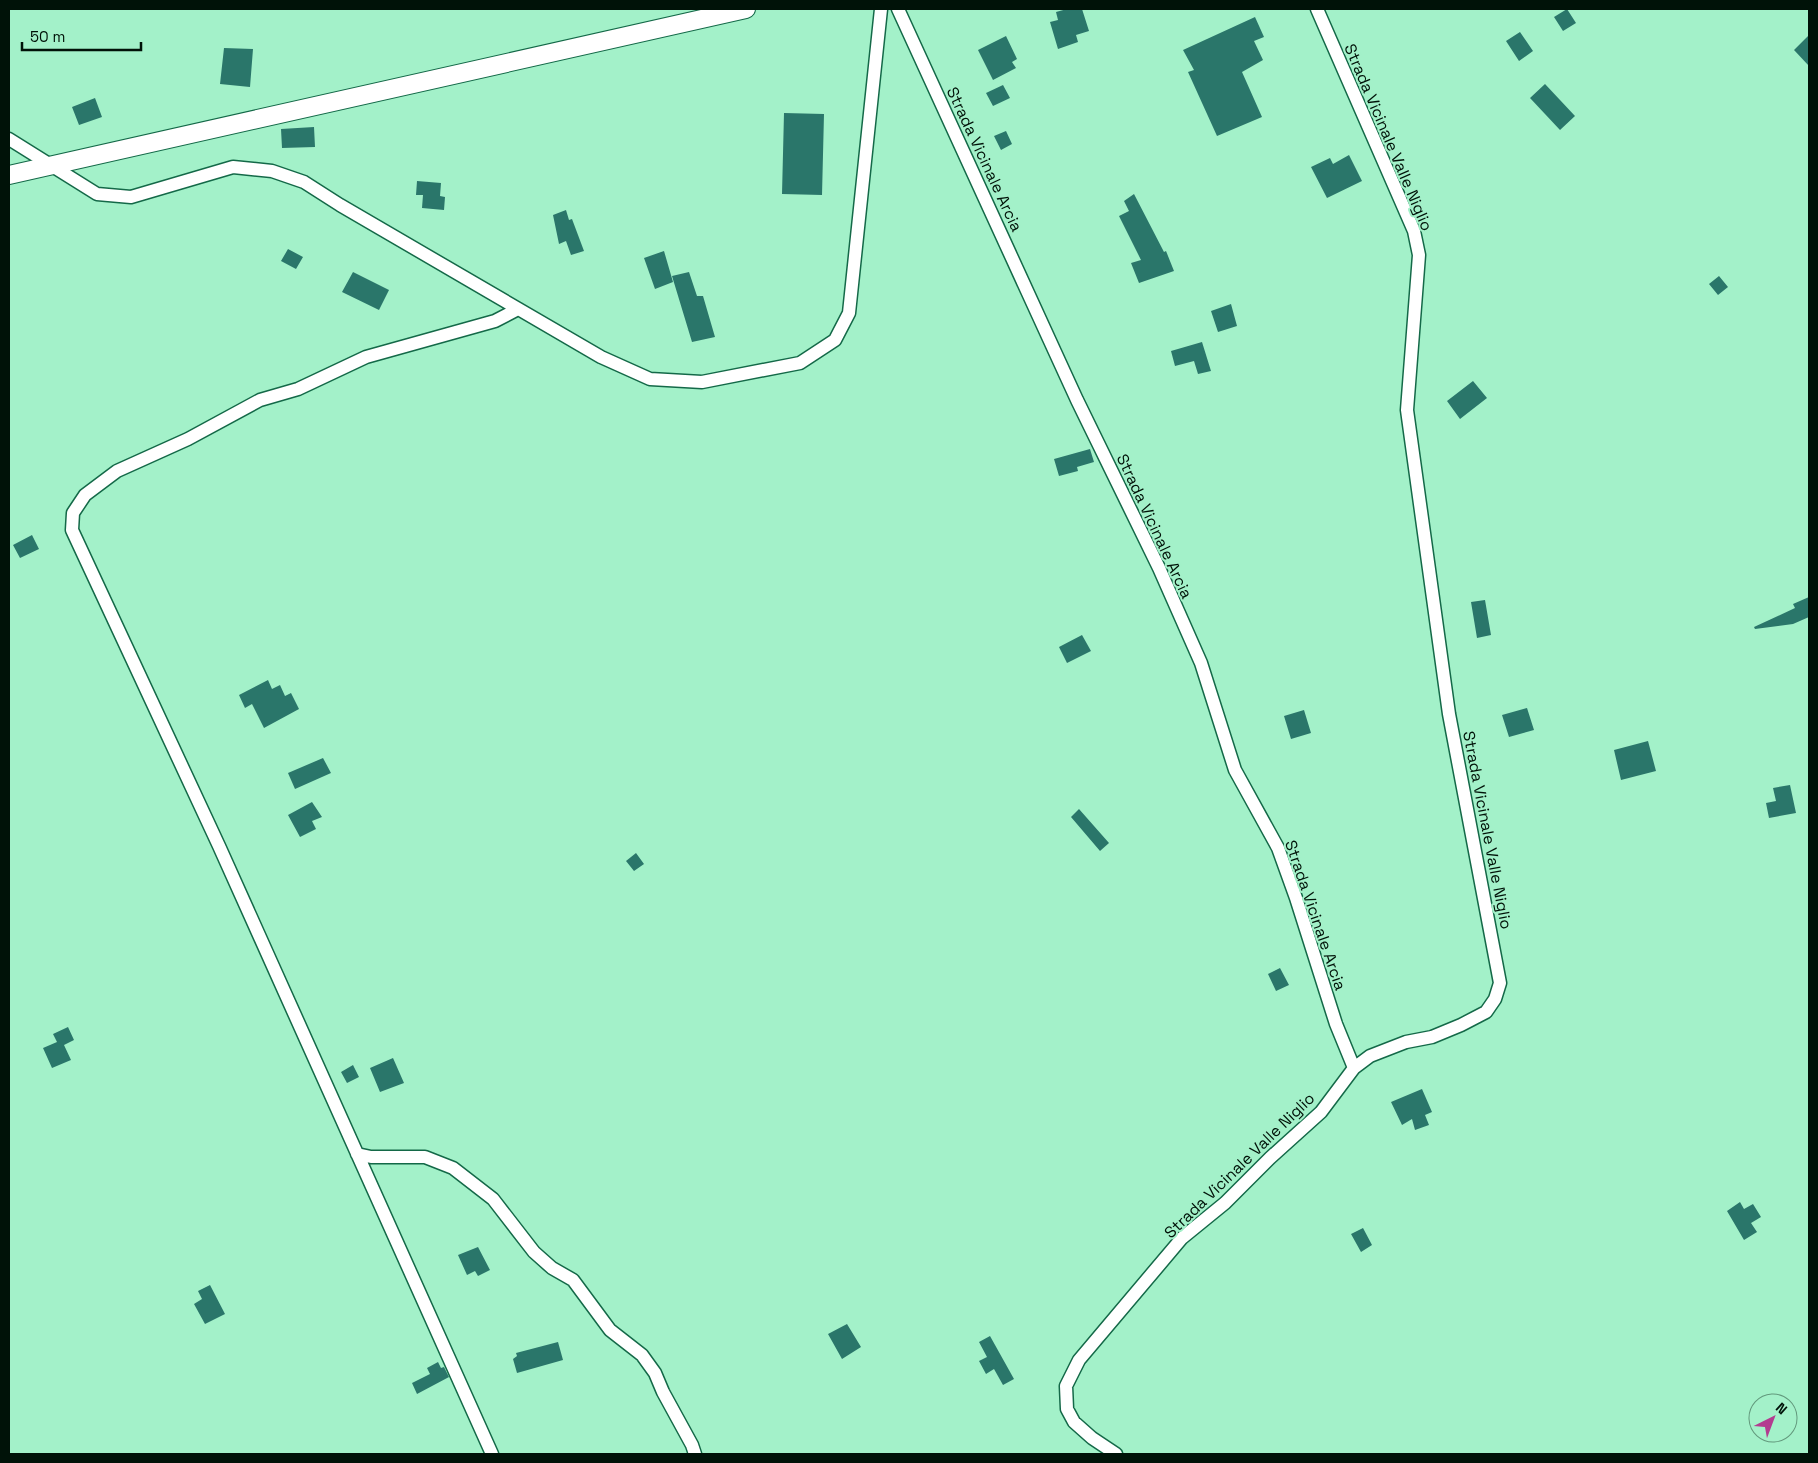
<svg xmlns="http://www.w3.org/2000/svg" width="1818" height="1463" viewBox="0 0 1818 1463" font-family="'Space Grotesk',sans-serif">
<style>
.building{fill:#2a766a}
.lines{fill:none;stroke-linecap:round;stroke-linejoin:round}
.street-casing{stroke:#146948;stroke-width:15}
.secondary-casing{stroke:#146948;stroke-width:20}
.street{stroke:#fff;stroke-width:12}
.secondary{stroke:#fff;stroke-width:18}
.labels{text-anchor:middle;stroke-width:4;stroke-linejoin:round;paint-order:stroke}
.street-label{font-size:16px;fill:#001208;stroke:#a3f1c9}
</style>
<rect width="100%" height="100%" fill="#a3f1c9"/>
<path class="building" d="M1067,9H1082L1089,31L1076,35L1078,42L1058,49L1050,22L1058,20L1056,12Z
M1567,9L1576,23L1563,31L1554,17Z
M1255,17L1264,37L1254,41L1263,60L1242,72L1262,117L1217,136L1188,72L1194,70L1183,50Z
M1520,32L1533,51L1519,61L1506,41Z
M1809,35V66L1794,50Z
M1006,36L1017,59L1012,62L1016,68L993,80L978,50Z
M224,48L253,49L250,87L220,84Z
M1545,84L1575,116L1560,130L1530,98Z
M1003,85L1010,98L993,106L986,93Z
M95,98L102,117L79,125L72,107Z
M784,113L824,114L822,195L782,194Z
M314,127L315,147L282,148L281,129Z
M1006,131L1012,144L1001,150L994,136Z
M1349,155L1362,181L1327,198L1311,167L1330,158L1333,164Z
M417,181L441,183L440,196L445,197L444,210L422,208L423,195H416Z
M1134,194L1164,252L1166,251L1174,271L1139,283L1131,263L1141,260L1119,216L1129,211L1124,201Z
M566,210L569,220L572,219L584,251L571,255L566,241L559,244L553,215Z
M288,249L303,257L296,269L281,261Z
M664,251L673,282L655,289L644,258Z
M353,272L389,290L379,310L342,292Z
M689,272L697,296H703L715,337L692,342L672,276Z
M1719,276L1728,287L1718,295L1709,284Z
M1231,304L1237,326L1218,332L1211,311Z
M1202,342L1211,371L1198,374L1194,361L1175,366L1171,351Z
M1473,381L1487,398L1460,419L1447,401Z
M1090,449L1094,462L1077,467L1078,471L1059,476L1054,459Z
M32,535L39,549L20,558L13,545Z
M1809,597V617L1793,624L1755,629L1754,627L1795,608L1793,604Z
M1485,600L1491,635L1477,638L1471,602Z
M1082,635L1091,651L1067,663L1059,647Z
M268,680L272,689L280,685L285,696L291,693L299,709L264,728L252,704L245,708L239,695Z
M1527,708L1534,730L1509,737L1502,715Z
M1304,710L1311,733L1291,739L1284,716Z
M1648,741L1656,771L1621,780L1614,750Z
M323,758L331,773L295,789L288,773Z
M1790,785L1796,813L1769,818L1766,803L1776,801L1773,788Z
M312,802L322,817L312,821L316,829L300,837L288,815Z
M1079,809L1109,843L1100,851L1071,817Z
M636,853L644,864L634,871L626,861Z
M1280,968L1289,985L1276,991L1268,974Z
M68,1027L74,1040L64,1045L71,1060L52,1068L43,1048L57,1042L53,1034Z
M393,1058L404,1083L380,1092L370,1068Z
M353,1065L359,1077L347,1083L341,1072Z
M1422,1089L1432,1112L1425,1115L1429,1125L1415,1130L1412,1119L1402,1125L1391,1102Z
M1740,1202L1744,1209L1753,1204L1761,1217L1751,1223L1757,1232L1744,1240L1727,1211Z
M1363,1228L1372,1245L1361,1252L1351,1234Z
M478,1247L490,1270L478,1276L475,1271L467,1275L458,1255Z
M210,1285L225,1314L205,1324L194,1304L202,1299L198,1291Z
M847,1324L861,1347L842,1359L828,1334Z
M990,1336L1014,1379L1003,1385L994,1369L986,1374L979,1361L987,1357L979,1342Z
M558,1342L563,1360L517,1373L513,1359L517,1356L516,1353Z
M438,1362L441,1368L444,1367L449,1377L417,1394L412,1383L430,1374L427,1368Z"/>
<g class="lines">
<defs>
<path id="street" d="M898,9L1077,400L1159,568L1201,663L1235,770L1278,848L1296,898L1336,1024L1354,1068
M9,139L97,194L131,197L233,167L272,171L304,182L340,205L601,357L650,379L702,382L800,363L835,340L849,313L881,9
M357,1154L371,1157H425L453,1168L493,1199L534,1252L552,1268L573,1280L610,1330L642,1355L655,1373L663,1392L692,1445L695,1454
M492,1454L219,846L72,530L73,513L85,495L117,471L188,439L260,400L298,389L366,357L495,321L518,309
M1116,1454L1092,1438L1074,1422L1067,1409L1066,1386L1079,1360L1182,1238L1225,1203L1270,1158L1321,1112L1354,1068L1370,1056L1406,1042L1432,1037L1461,1025L1486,1012L1495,999L1500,983L1449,714L1407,410L1419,255L1414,231L1317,9"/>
<path id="secondary" d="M9,175L746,9"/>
</defs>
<use href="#street" class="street-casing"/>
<use href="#secondary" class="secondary-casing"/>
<use href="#street" class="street"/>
<use href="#secondary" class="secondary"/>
</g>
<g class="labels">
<g class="street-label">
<text transform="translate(1389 137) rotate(67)" y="6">Strada Vicinale Valle Niglio</text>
<text transform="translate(985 159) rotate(65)" y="6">Strada Vicinale Arcia</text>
<text transform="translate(1155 526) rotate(65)" y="6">Strada Vicinale Arcia</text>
<text transform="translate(1488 830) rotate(79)" y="6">Strada Vicinale Valle Niglio</text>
<text transform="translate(1316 915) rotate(71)" y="6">Strada Vicinale Arcia</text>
<text transform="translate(1239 1165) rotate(-44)" y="6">Strada Vicinale Valle Niglio</text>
</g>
</g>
<rect width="1818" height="1463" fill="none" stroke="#001208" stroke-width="20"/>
<g transform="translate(1773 1418) rotate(42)"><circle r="24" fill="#a3f1c9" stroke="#62987c"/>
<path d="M0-4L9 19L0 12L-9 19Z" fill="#b33b90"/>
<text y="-8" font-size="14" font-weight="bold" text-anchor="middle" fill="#001208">N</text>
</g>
<path d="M22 42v8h119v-8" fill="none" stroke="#001208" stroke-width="2.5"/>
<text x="30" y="42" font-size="15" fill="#001208" stroke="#a3f1c9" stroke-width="4" paint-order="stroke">50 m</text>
</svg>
